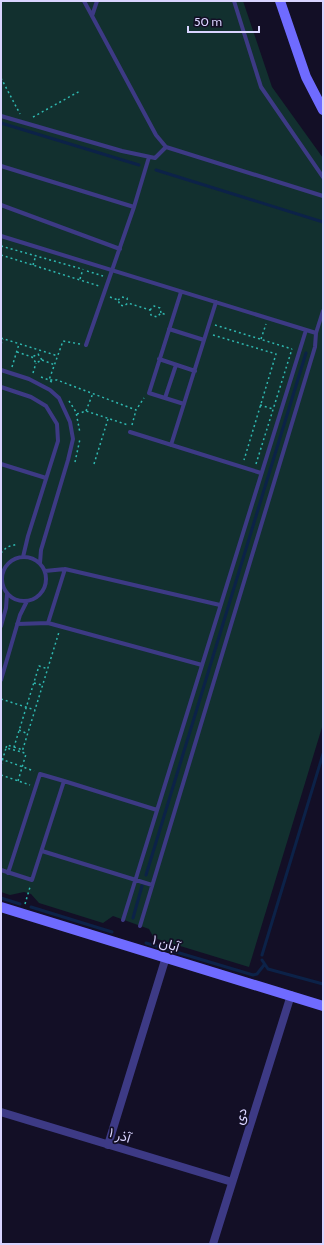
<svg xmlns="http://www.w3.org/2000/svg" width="324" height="1245" viewBox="0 0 324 1245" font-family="Cabin,Vazirmatn,sans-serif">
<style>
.green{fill:#12302f}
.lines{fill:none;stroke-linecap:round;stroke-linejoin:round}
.stream{stroke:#0c2248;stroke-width:3}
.path{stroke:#2fb8b0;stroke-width:1.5;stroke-dasharray:2 3;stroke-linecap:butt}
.lane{stroke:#3d3a85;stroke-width:4}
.street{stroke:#3d3a85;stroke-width:8}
.secondary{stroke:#6f6bff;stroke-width:10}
.labels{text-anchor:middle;stroke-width:3.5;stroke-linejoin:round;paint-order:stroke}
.street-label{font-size:14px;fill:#d9d4ff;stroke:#130f26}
</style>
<rect width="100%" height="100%" fill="#130f26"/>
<path class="green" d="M1,1H243L272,87L323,158V724L249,967L154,938L149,929L113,916L103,923L39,903L31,894L24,892L10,895L1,892Z"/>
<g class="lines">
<path class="stream" d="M1,123L139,165
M156,170L323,222
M146,875L306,353
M1,898L20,904
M31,907L112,932
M133,918L142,886
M146,943L253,975L257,974L264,965
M262,955L323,754
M262,960L268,969L323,984"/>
<path class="path" d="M1,78L20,114
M33,117L80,91
M1,246L82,269
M1,255L99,286
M33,265L36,255
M87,271L103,276
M80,279L83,269
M110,297L118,300L120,305L124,306L128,303L150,310L151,315L157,317L161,313L167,315
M118,300L122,297L127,298L128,303
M150,310L154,306L160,308L161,313
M215,325L292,349
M213,335L276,354L244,460
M1,338L58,356
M261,339L266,324
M1,344L3,339
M80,344L63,341L49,380H57L136,410L144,398
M17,352L32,357L36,363L42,360L38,354L32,357
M42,360L55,365
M12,367L19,344
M33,373L36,363
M41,377L49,380L53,383
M69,401L76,412L80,433
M260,405L273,409
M86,411L93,393
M77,414L86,411L128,425
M132,425L136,410
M75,462L80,439
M94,464L108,419
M256,464L292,349
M1,553L7,547L18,544
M34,683L42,685
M1,699L35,710
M19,730L28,734
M14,747L23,750
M6,748L7,745L14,747L39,666L48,669
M1,759L34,771
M1,765L6,748L22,752
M1,775L30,785
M18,781L26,754L22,752L59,632
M25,904L30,887"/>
<path class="lane" d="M84,1L156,135L166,147L323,196
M234,1L261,87L323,177
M92,16L97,1
M1,116L122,151L155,158L166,147
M1,166L134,207
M1,205L120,249
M1,236L316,333
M181,292L149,393L184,404
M169,329L204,340
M86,345L134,207L149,157
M159,359L195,371
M1,370L29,379L50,390L59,398L70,422L73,439L68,460L41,550L40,563
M1,387L31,397L46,406L57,424L58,441L28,536L23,557
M165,398L176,365
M130,432L261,473
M171,445L216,302
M1,464L46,478
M2 579a22 22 0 1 1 44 0a22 22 0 1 1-44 0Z
M45,571L65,569L220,605
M48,623L65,569
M17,624L48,623L202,665
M1,626L6,608L7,594
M1,680L20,615L27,601
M64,781L157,810
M42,851L152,885
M1,870L32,880L64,781L40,774L8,873
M123,920L306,330
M140,926L315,347L316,333L323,311"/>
<path class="street" d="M1,1112L232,1182
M108,1145L166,957
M213,1244L291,995"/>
<path class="secondary" d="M280,1L306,77L323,110
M1,907L323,1006"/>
</g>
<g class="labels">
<g class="street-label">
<text transform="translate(166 943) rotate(17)" y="5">آبان ۱</text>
<text transform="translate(240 1116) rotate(-73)" y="5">دی</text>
<text transform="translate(120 1135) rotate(17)" y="5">آذر ۱</text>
</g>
</g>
<rect width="324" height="1245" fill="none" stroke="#d9d4ff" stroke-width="4"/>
<path d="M188 26v6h71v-6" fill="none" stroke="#d9d4ff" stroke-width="2"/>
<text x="194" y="26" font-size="12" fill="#d9d4ff" stroke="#130f26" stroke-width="3" paint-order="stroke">50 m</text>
</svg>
